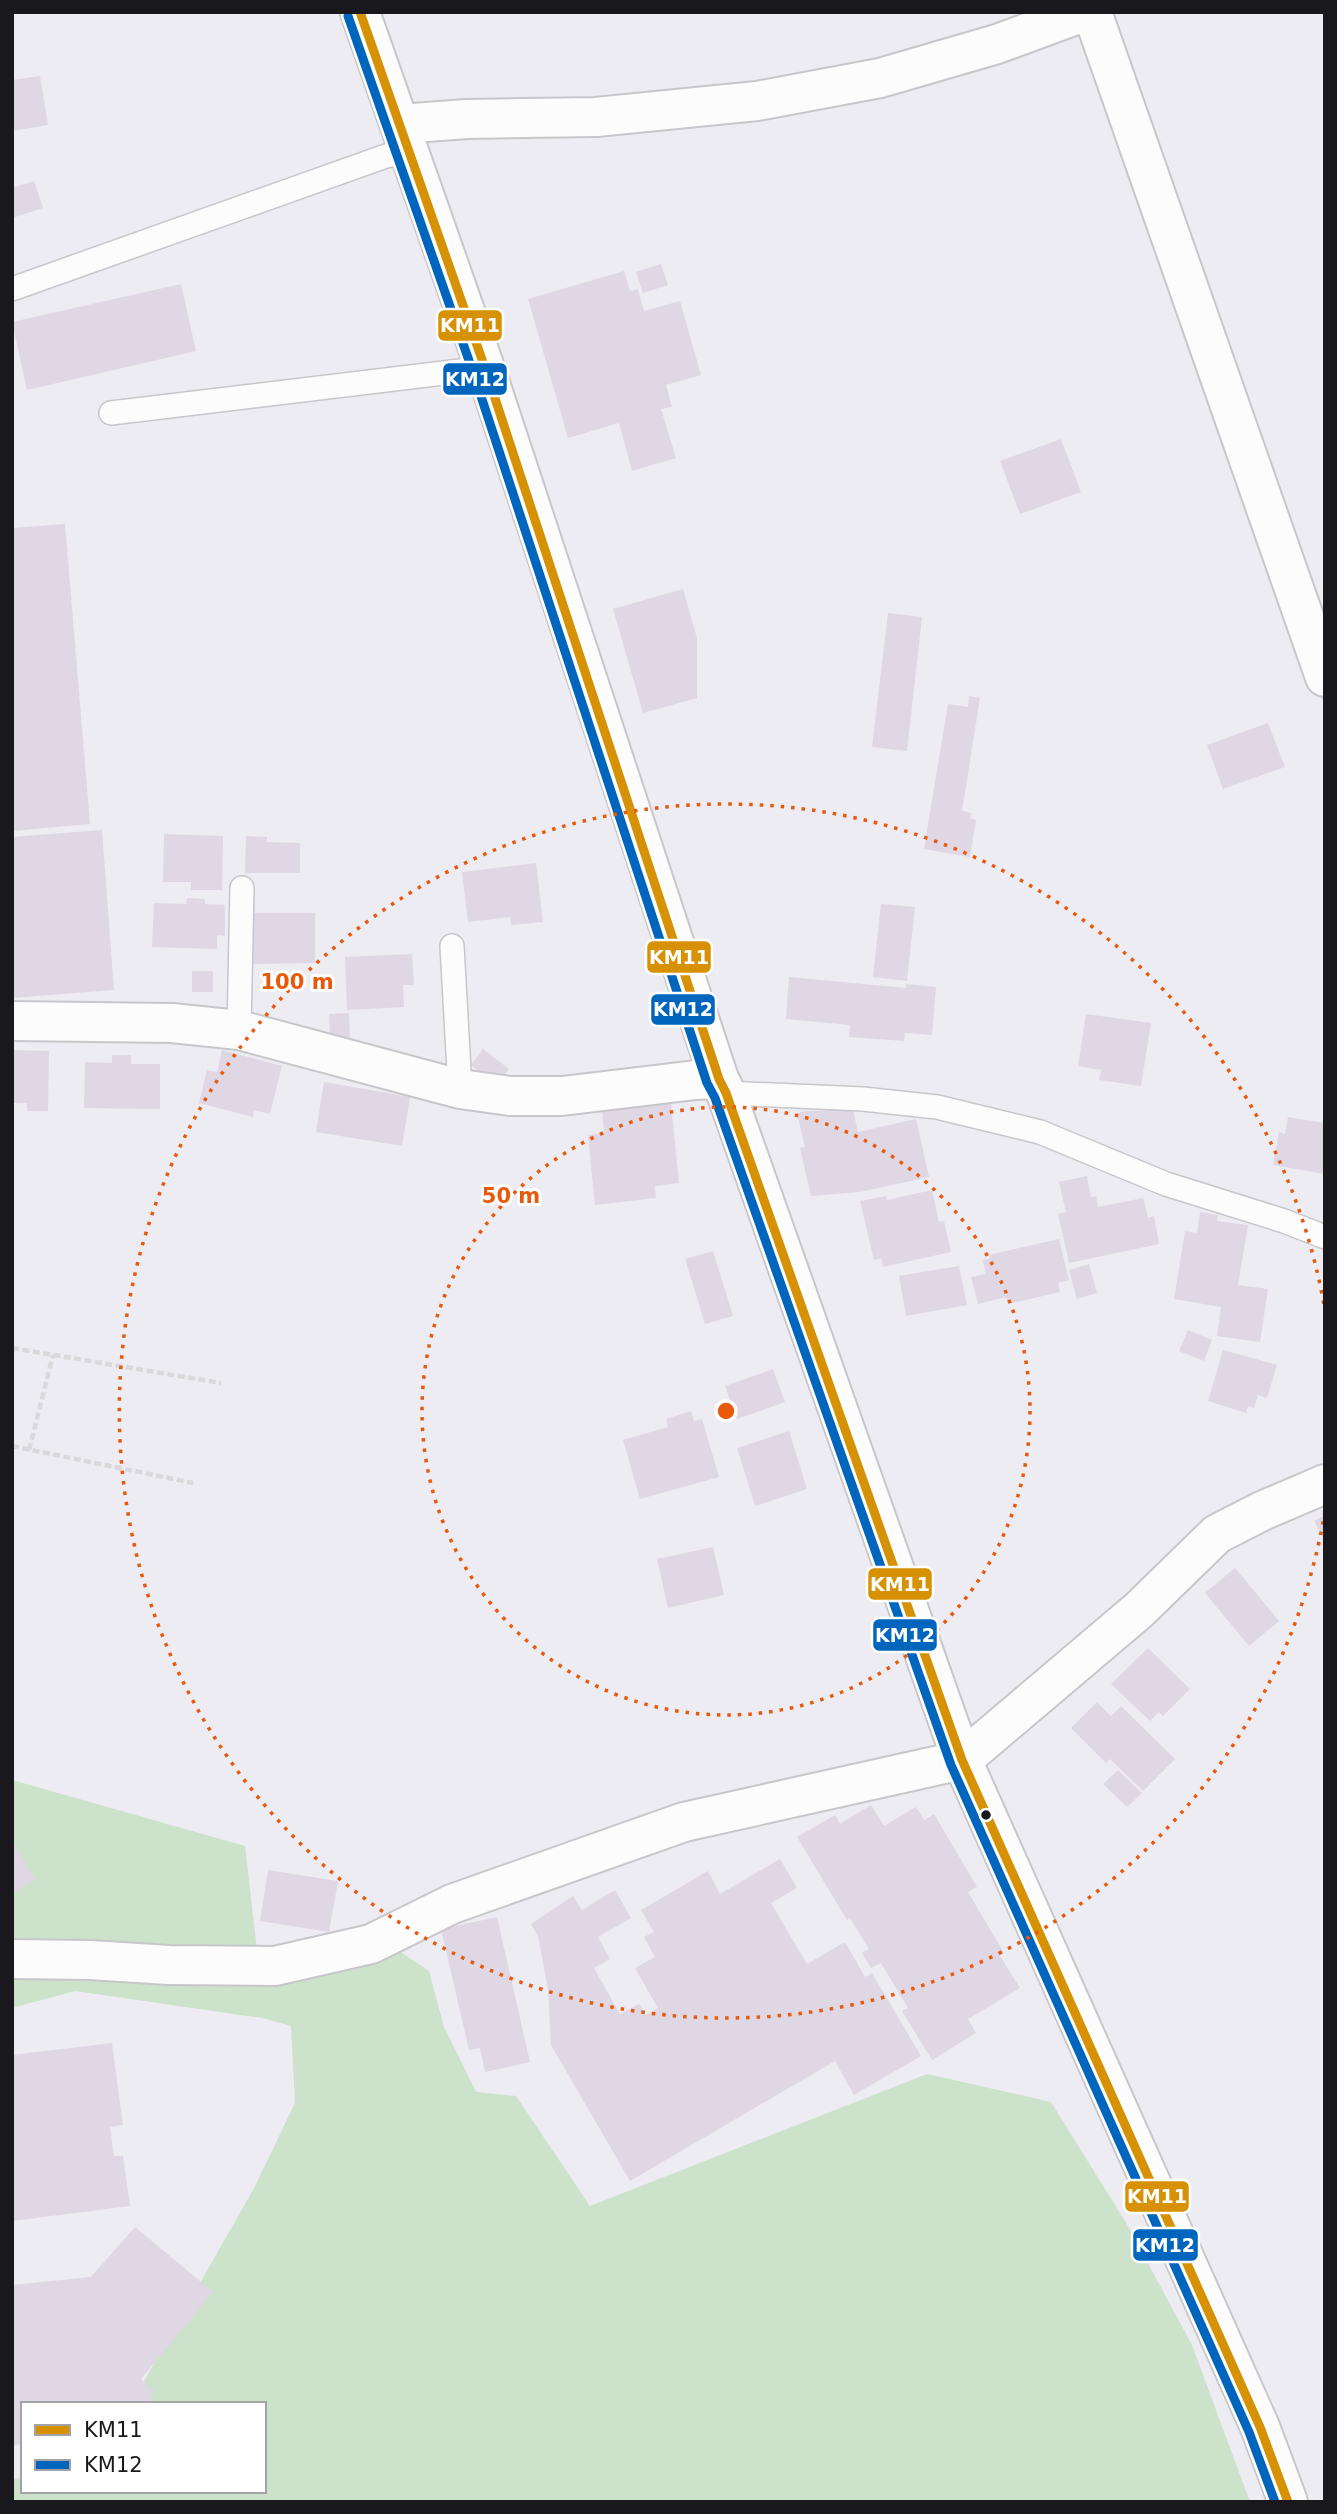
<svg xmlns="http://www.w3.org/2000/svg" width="1337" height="2514" viewBox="0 0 1337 2514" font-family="'DejaVu Sans',sans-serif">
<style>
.green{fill:#cce2ca}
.building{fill:#e0d7e4}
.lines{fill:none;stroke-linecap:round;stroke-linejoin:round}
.service-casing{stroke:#c7c7cb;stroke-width:26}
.minor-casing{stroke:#c7c7cb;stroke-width:42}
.trunk-casing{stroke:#c7c7cb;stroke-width:42}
.path{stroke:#d9d8db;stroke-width:4.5;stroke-dasharray:7 3.5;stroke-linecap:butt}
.service{stroke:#fcfcfd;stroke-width:23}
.minor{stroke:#fcfcfd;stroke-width:38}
.trunk{stroke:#fcfcfd;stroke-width:38}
.bus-1-casing{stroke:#fff;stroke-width:14}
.bus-2-casing{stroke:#fff;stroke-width:14}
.bus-1{stroke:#d69104;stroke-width:9}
.bus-2{stroke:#0065bd;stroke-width:9}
.ring{fill:none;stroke:#e8590c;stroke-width:3.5;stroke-dasharray:3.5 7}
.bus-dot{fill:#19191d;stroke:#fff;stroke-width:2.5}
.centre{fill:#e8590c;stroke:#fff;stroke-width:3.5}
.ring-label{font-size:21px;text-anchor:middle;font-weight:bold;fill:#e8590c;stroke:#fff;stroke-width:6;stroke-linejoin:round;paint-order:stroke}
.line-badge{stroke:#fff;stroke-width:2.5}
.badge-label{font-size:19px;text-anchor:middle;font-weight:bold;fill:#fff}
</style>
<rect width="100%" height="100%" fill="#ececf2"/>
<path class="green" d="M12,1780L245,1846L257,1950L396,1949L429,1971L444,2027L476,2092L516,2096L590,2206L927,2074L1051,2102L1128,2226L1192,2345L1250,2502H12V2479L23,2478V2491H264V2404H131L253,2190L295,2103L291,2026L262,2018L75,1991L12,2008Z"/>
<path class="building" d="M40,76L48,125L12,131V80Z
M34,181L43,208L12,218V188Z
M661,264L668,285L643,293L636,272Z
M624,271L630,291L638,289L644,311L680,301L701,375L666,385L672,407L661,409L676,458L632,471L619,423L568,438L528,299Z
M181,284L196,351L27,390L12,322Z
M1061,439L1081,492L1020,514L1000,461Z
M65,524L90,824L12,831V528Z
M683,589L697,638V698L643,713L613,609Z
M888,613L922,617L907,751L872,747Z
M969,696L980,698L962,811L971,813L970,818L976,820L970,857L924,849L948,704L968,707Z
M1268,723L1285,767L1223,789L1207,745Z
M102,830L114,990L12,998V837Z
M164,834L223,836L222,890H191V882H163Z
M246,836L267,837V842L300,843V873H245Z
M536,863L543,922L511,925L510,917L468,922L462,872Z
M187,898L205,899V904L225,905V936L217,935V949L152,947L154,903L186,904Z
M881,904L915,907L907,981L873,977Z
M250,913H315V963L250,964Z
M412,954L414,985H403L404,1007L347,1010L345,957Z
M192,971H213V992H192Z
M789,977L906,988V984L936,987L932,1035L905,1033L904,1041L849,1037L850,1025L786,1019Z
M349,1013L350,1037H330L329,1014Z
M1086,1014L1151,1023L1141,1086L1099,1080L1101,1070L1078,1066Z
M483,1049L509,1069L497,1085L471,1065Z
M12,1050L49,1051L48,1111H27V1103H12Z
M222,1050L282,1066L270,1114L254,1110L253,1117L199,1103L207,1070L217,1072Z
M112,1055H131V1064H160V1109L84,1108L85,1062L112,1063Z
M324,1082L410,1097L402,1146L316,1132Z
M671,1103L679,1183L655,1186L656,1198L595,1205L588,1135L604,1133L602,1111Z
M853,1110L858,1132L916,1119L929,1177L860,1192L811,1196L800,1148L805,1147L797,1113L806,1111Z
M1288,1117L1325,1123V1174L1273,1165L1279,1132L1285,1134Z
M1087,1176L1091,1197L1096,1196L1098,1207L1143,1198L1148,1218L1154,1216L1159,1244L1069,1263L1058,1214L1066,1212L1059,1182Z
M932,1190L939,1222L944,1221L951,1252L883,1267L881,1258L874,1260L860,1201L886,1196L887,1200Z
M1200,1212L1218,1215L1217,1221L1248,1225L1238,1285L1268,1289L1260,1342L1217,1336L1221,1307L1174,1299L1185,1231L1197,1233Z
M1059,1239L1069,1280L1058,1283L1060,1292L1008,1304L1006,1297L978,1304L971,1277L986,1274L983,1260L990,1258L989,1255Z
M713,1251L733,1316L705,1324L685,1259Z
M1089,1264L1097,1293L1077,1299L1069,1270Z
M959,1266L967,1305L906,1316L899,1276Z
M1188,1330L1212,1340L1204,1361L1179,1351Z
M1223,1350L1277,1365L1267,1398L1258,1395L1254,1408L1248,1406L1246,1413L1208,1401Z
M773,1369L785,1402L737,1419L725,1386Z
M691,1411L694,1421L702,1419L719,1477L640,1499L623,1440L668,1427L666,1419Z
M789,1431L807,1489L755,1506L737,1448Z
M1325,1515V1541L1314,1521Z
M713,1547L724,1595L668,1608L657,1559Z
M1235,1568L1279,1621L1249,1646L1205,1593Z
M1148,1648L1190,1689L1163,1716L1159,1712L1150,1721L1111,1684Z
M1097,1702L1111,1716L1121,1706L1175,1759L1143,1791L1110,1759L1106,1763L1071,1728Z
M1118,1770L1142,1793L1127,1807L1103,1784Z
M871,1805L884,1826L916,1807L924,1820L934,1814L977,1887L968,1892L1004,1953L1000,1956L1020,1988L968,2019L976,2033L932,2060L902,2011L908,2008L881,1963L871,1968L862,1953L869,1949L850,1918L847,1920L797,1837L835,1815L840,1824Z
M12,1840L35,1880L12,1893Z
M780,1859L797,1888L771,1903L807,1964L845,1942L865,1977L872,1973L921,2056L854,2095L835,2061L630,2181L551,2045L548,1989L538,1936L531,1924L573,1896L582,1910L615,1890L631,1918L598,1937L610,1959L594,1968L620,2014L639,2004L646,2015L658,2008L635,1968L655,1957L644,1937L654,1932L641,1910L708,1871L720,1894Z
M268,1870L338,1881L329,1932L260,1921Z
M497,1917L530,2062L485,2072L480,2048L469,2050L441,1929Z
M112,2043L123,2125L110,2127L114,2156H123L130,2206L12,2221V2055Z
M135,2227L213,2292L141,2379L152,2390V2404H23V2444L12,2445V2285L91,2277Z"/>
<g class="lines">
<defs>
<path id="service" d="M12,289L386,156L409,151
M111,413L485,368
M452,946L460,1089
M239,1030L242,888
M726,1093L863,1099L937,1107L1040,1132L1166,1184L1284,1221L1325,1237"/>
<path id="minor" d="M1092,12L1325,677
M400,124L467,119L596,117L757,101L880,78L997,44L1084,12
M12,1021L172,1023L239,1030L460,1089L510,1096H562L696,1080L719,1079
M12,1959L90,1960L169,1965L275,1966L371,1944L452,1904L684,1822L962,1760L1139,1610L1217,1534L1262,1511L1325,1484"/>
<path id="trunk" d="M360,12L485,368L719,1079L726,1093L962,1760L1260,2427L1288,2502"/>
</defs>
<use href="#service" class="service-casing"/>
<use href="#minor" class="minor-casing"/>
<use href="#trunk" class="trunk-casing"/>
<path class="path" d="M12,1348L221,1383
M12,1446L193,1483
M29,1450L53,1355"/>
<use href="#service" class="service"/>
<use href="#minor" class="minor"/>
<use href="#trunk" class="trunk"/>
<defs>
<path id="bus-1" d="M360,12L485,368L719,1079L726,1093L962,1760L1260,2427L1288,2502"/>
<path id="bus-2" d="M348,16L473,372L707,1083L715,1098L951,1765L1249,2432L1275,2502"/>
</defs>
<use href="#bus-1" class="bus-1-casing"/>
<use href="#bus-2" class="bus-2-casing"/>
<use href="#bus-1" class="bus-1"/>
<use href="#bus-2" class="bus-2"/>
</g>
<g class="ring">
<circle cx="726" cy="1411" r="304"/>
<path d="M1325 1511A607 607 0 1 1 1325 1311"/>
</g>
<circle class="bus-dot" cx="986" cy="1815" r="6"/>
<circle cx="726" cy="1411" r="10" class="centre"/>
<g class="ring-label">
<text x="297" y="989">100 m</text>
<text x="511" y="1203">50 m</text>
</g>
<g class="line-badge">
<rect x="437" y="309" width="66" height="33" rx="7" fill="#d69104"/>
<rect x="442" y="362" width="66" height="34" rx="7" fill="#0065bd"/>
<rect x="646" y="940" width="66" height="34" rx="7" fill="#d69104"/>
<rect x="650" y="993" width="66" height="33" rx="7" fill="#0065bd"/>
<rect x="867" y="1567" width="66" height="34" rx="7" fill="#d69104"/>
<rect x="872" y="1618" width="66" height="34" rx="7" fill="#0065bd"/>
<rect x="1124" y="2180" width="66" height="33" rx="7" fill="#d69104"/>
<rect x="1132" y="2228" width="67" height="34" rx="7" fill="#0065bd"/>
</g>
<g class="badge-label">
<text x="470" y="332">KM11</text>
<text x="475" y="386">KM12</text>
<text x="679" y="964">KM11</text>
<text x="683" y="1016">KM12</text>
<text x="900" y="1591">KM11</text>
<text x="905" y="1642">KM12</text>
<text x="1157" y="2203">KM11</text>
<text x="1165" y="2252">KM12</text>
</g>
<rect width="1337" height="2514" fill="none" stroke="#19191d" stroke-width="28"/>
<rect x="21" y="2402" width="245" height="91" fill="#ffffff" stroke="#a3a3a5" stroke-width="2"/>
<rect x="35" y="2425" width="35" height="10" fill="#d69104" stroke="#a3a3a5" stroke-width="2"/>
<text x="84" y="2437" font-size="21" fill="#19191d">KM11</text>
<rect x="35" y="2460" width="35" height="10" fill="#0065bd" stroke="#a3a3a5" stroke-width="2"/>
<text x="84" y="2472" font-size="21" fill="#19191d">KM12</text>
</svg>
